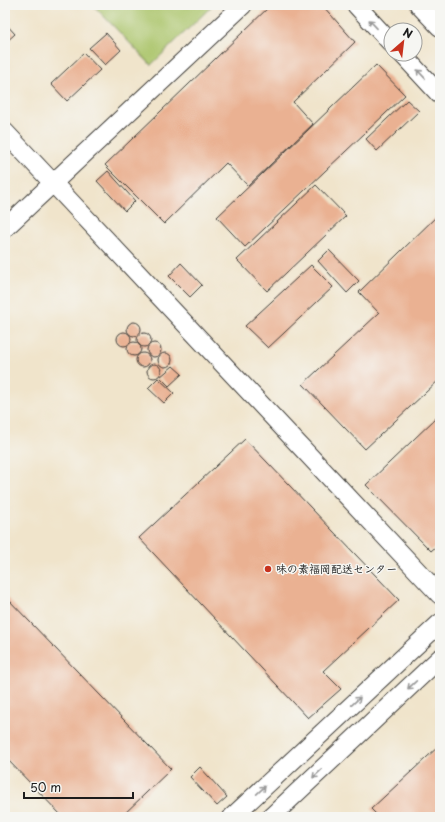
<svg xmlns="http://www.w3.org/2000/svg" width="445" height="822" viewBox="0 0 445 822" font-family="'Playpen Sans','Klee One',sans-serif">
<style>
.green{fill:#abc56b;stroke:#647044}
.building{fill:#eab192}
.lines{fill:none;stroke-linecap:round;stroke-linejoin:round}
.minor-casing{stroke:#3c3a36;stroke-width:20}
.minor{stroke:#fff;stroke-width:18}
.oneway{stroke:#999}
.poi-dot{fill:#c8321e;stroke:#f6f6f2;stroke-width:1.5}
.labels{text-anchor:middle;stroke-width:3;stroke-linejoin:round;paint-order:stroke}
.poi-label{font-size:11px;font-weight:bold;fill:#1c1c1c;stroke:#f6f6f2;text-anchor:start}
</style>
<rect width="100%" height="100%" fill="#f6f6f2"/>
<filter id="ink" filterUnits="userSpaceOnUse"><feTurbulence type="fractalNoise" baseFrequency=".025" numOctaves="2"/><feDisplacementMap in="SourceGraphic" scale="8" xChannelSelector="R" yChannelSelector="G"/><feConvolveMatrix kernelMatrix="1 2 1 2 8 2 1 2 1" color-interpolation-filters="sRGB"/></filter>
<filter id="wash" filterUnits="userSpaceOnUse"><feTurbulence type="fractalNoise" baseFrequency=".012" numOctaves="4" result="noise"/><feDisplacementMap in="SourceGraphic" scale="16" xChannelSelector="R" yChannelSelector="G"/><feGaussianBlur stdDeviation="0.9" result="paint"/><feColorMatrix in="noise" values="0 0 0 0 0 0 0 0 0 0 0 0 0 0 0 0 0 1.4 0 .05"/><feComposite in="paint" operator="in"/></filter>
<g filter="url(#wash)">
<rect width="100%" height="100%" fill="#f0e4cb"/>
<path class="green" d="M93,5H213L151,65Z"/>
<g id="blocks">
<path class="building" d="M271,5H322L355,42L293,102L313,124L248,186L226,163L164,224L105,165Z
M5,23L15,34L5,43Z
M106,33L121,50L105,65L89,48Z
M84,53L100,70L67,101L51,84Z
M376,65L405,95L245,247L217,217Z
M407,100L419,111L377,151L366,139Z
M108,171L135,201L125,211L97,181Z
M316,185L346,216L267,291L237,260Z
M440,213V379L365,449L303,384L379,313L359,292Z
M329,250L359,281L347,293L318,261Z
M181,263L202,285L190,297L169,276Z
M311,265L333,287L268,348L245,326Z
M127 329a7 7 0 1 1 14 0a7 7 0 1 1-14 0Z
M117 339a7 7 0 1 1 14 0a7 7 0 1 1-14 0Z
M137 340a7 7 0 1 1 14 0a7 7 0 1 1-14 0Z
M127 349a7 7 0 1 1 14 0a7 7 0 1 1-14 0Z
M147 350a7 7 0 1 1 14 0a7 7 0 1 1-14 0Z
M136 360a7 7 0 1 1 14 0a7 7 0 1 1-14 0Z
M158 360a7 7 0 1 1 14 0a7 7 0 1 1-14 0Z
M147 371a7 7 0 1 1 14 0a7 7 0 1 1-14 0Z
M173,366L182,374L169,386L160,377Z
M158,378L174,393L164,403L148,388Z
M436,418L440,422V543L431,551L366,485Z
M245,439L399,600L323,671L341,689L308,718L139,538Z
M7,598L171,769L121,817H63L5,757V600Z
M440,745V817H379L371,809Z
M200,767L227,797L217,806L190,777Z"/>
</g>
</g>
<g filter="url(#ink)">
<use href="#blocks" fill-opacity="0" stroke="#3c3a36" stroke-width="1"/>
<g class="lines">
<defs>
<path id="minor" d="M356,5L391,43
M419,5L440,27
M402,54L440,95
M5,132L440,595
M5,228L243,5
M232,817L440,623
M271,817L440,658"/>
</defs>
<use href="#minor" class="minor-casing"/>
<use href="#minor" class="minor"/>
</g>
<defs><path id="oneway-shaft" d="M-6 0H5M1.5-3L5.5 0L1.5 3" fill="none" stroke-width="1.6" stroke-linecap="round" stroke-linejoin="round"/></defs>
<g class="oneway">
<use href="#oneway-shaft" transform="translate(373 24) rotate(-133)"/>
<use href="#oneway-shaft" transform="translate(421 74) rotate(-133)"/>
<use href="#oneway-shaft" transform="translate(412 685) rotate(137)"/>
<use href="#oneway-shaft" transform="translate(356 701) rotate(-43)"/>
<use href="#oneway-shaft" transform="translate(317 774) rotate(137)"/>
<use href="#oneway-shaft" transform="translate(261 790) rotate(-43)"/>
</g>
</g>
<circle class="poi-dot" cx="268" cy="569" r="4"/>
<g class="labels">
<g class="poi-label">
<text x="276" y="573">味の素福岡配送センター</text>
</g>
</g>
<rect width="445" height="822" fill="none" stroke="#f6f6f2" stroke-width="20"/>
<g transform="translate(403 42) rotate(28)"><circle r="19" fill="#f6f6f2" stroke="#9f9f9c"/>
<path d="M0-3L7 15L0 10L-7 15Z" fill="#c8321e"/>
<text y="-6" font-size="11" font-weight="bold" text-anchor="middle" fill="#1c1c1c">N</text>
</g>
<path d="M24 792v6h109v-6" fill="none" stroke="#1c1c1c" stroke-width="2"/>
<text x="30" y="792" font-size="12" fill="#1c1c1c" stroke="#f6f6f2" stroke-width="3" paint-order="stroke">50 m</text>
</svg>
